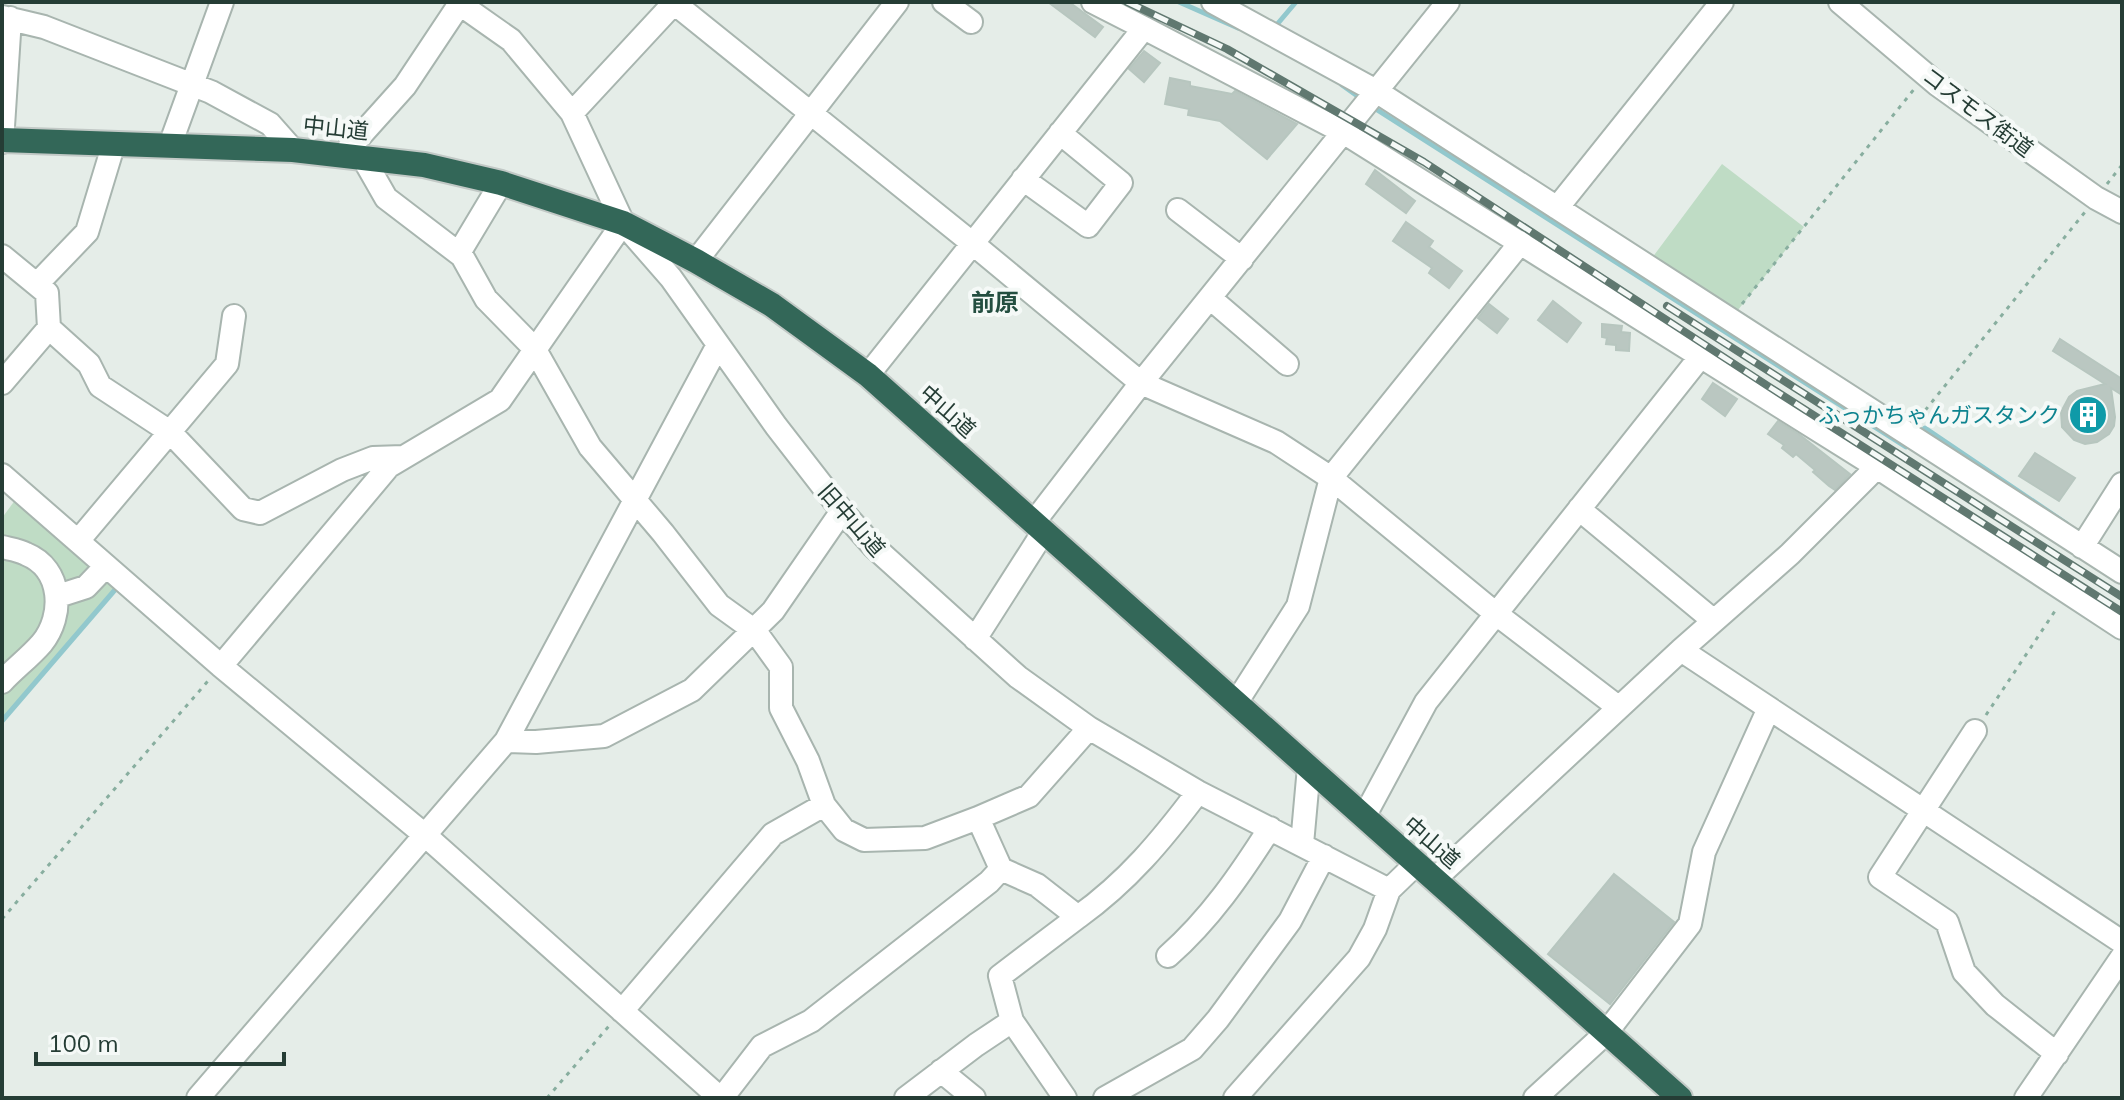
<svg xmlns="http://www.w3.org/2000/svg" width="2124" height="1100" viewBox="0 0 2124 1100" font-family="Mulish,'Noto Sans JP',sans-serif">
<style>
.green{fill:#bfdcc5}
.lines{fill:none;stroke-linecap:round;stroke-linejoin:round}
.stream{stroke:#92c8cd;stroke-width:5}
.building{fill:#bac7c1;stroke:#b7c6bf;stroke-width:2}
.minor-casing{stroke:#a8b5af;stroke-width:26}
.highway-casing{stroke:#c2c9c6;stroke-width:28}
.path{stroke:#88ae9f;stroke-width:3;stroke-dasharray:4 6;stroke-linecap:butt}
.minor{stroke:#fff;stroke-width:22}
.highway{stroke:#336758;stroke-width:24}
.rail-casing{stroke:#607870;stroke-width:8}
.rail{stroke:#f5f9f7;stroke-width:5;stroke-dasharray:15;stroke-linecap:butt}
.labels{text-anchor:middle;stroke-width:8;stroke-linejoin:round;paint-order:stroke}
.street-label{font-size:22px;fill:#253d35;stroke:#f5f9f7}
.culture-label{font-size:22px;fill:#0d838f;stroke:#f5f9f7;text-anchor:end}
.neighbourhood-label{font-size:24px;font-weight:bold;fill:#234e40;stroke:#f5f9f7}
</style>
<rect width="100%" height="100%" fill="#e5ede8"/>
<path class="green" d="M1722,164L1804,227L1730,320L1646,266Z
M21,492L123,581L2,721V518Z"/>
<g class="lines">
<path class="stream" d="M1179,2L1238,28
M1274,28L1296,2
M1342,85L1363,100
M1371,106L1906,447L1911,442
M1918,435L1925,428L2067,524
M2,721L120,584"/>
</g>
<path class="building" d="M1048,2H1069L1103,27L1095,37Z
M1144,51L1160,63L1144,82L1129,69Z
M1170,78L1190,82V86L1232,94L1235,91L1297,124L1267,159L1220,121L1188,115L1189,109L1165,104Z
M1375,170L1415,201L1406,213L1366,184Z
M1406,222L1433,241L1429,247L1462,271L1449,288L1429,273L1432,268L1393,241Z
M1553,301L1581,323L1567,342L1538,320Z
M1489,304L1508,319L1497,333L1478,318Z
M1602,324L1622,326L1621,332L1630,333L1629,351L1616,350V345L1606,344L1607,338L1602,337Z
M2060,339L2122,379V395L2111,388L2115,417L2114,426L2109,434L2097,442L2085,444L2074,440L2062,427L2061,412L2069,397L2077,391L2105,384L2053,351Z
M1713,383L1737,399L1725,416L1702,399Z
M1778,421L1800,435L1850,474L1835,490L1829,486L1813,472L1815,470L1796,454L1793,457L1782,448L1784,445L1768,434Z
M2035,453L2075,478L2059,501L2019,476Z
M1614,874L1674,922L1610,1004L1548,954Z"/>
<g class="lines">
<defs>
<path id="minor" d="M457,2L511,40L572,113L623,223L671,278L776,426L842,511L874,547L1018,677L1089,728L1198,792L1389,890
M944,2L971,22
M1213,2L1376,91L2122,572
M1840,2L1938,85L2096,198L2122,212
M674,3L972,243L1141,383L1276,442L1331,478L1495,613L1618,707
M2,17L44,27L211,92L270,124L293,150
M1144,28L1343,132L1877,467L2122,628
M572,113L675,2
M2,142L10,18
M170,145L222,2
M343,155L405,86L461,2
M362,156L386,198L462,256L486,299L534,348L590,447L663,533L719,605L755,631L781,667V708L808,761L824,805L844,830L864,840L925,838L978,818
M1023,179L1088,226L1121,183L1060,133
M1557,208L1722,2
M1178,210L1242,259
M459,253L501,183
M2,256L47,293L49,328L2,383
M696,261L897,2
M37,284L87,232L114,143
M1210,298L1287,364
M49,328L89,364L100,386L170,432L243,509L260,513L342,470L373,458L403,457
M868,375L1144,28L1093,2
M2,475L221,666L426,836L720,1098
M1579,509L1714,621
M1034,522L1141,383L1448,2
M78,541L227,364L234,316
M2,547C10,549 19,550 26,554C63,569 64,616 42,643C30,657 14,669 2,682
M2082,547L2122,484
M58,596L86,587L106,566
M975,639L1044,531
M1681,650L2122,942
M221,666L389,466L500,400L623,223
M1236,703L1298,606L1331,478L1521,242
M1975,731L1880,877L1947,922L1964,972L1995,1005L2057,1054
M506,741L536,742L604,736L692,690L773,611L842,511
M1364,817L1426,702L1701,356
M1302,844L1309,767
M1001,869L1037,885L1078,917L1000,976L1012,1021L1065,1098
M1435,879L1681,650L1790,554L1877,467
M1078,917C1128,881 1161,841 1198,792
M1168,956C1210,919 1240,875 1270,828
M622,1011L773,834L824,805
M941,1071L974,1098
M198,1098L506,741L718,345
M722,1098L762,1046L811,1021L989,882L1001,869L978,818L1029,796L1089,728
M906,1098L976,1045L1012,1021
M1105,1098L1192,1049L1218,1019L1290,921L1324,856
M1235,1098L1359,958L1375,929L1389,890L1417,863
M1535,1098L1606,1033L1690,924L1704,852L1769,708
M2026,1098L2122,957"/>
<path id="highway" d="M2,140L293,150L424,165L501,183L623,223L696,261L772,305L868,375L1680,1098"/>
</defs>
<use href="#minor" class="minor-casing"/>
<use href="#highway" class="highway-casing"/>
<path class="path" d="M2107,184L2122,165
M1742,304L1915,88
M1919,418L2085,212
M1986,715L2057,608
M2,919L208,681
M547,1098L609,1026"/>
<use href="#minor" class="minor"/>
<use href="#highway" class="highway"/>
<defs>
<path id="rail" d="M1127,2L1227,49L1424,162L1771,388L2122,612
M1667,306L2122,597"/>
</defs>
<use href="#rail" class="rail-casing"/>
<use href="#rail" class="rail"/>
</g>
<defs>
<symbol id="building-disc" viewBox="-11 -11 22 22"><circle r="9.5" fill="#0f9aa8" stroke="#f5f9f7"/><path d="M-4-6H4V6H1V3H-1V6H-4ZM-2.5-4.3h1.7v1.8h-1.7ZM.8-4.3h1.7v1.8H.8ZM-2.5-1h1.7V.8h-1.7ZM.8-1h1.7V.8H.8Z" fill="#fff"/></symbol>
</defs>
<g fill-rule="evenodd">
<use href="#building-disc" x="2066" y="393" width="44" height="44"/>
</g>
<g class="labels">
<g class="street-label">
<text transform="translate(1978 112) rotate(37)" y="8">コスモス街道</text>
<text transform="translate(336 128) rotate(6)" y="8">中山道</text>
<text transform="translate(948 411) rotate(42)" y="8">中山道</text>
<text transform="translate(852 520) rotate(49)" y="8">旧中山道</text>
<text transform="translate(1432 842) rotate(41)" y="8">中山道</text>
</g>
<g class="culture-label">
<text x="2060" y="423">ふっかちゃんガスタンク</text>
</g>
<g class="neighbourhood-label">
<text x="995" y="311">前原</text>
</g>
</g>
<rect width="2124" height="1100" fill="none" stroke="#253d35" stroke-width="8"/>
<path d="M36 1052v12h248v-12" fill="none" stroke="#253d35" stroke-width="4"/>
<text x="48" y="1052" font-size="24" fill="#253d35" stroke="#f5f9f7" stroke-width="6" paint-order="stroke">100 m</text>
</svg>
